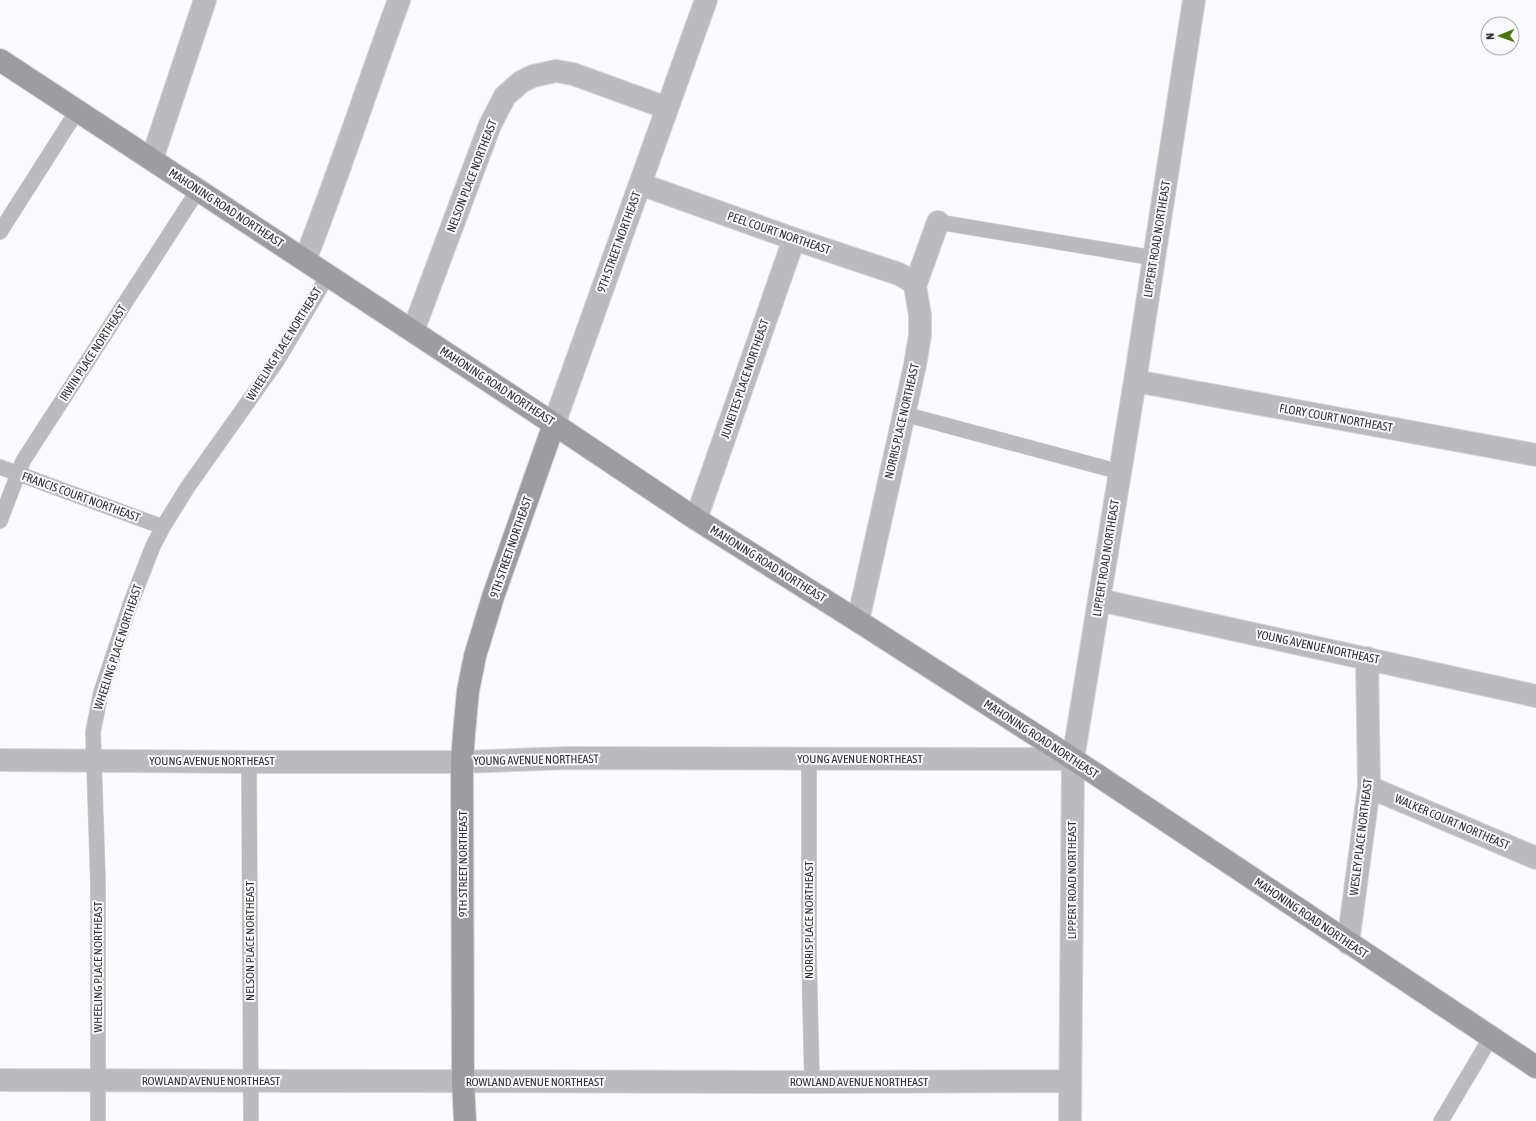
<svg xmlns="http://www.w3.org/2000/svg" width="1536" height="1121" viewBox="0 0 1536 1121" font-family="'Asap Condensed',sans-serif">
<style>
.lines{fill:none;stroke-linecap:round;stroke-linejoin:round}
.lane-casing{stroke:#d6d6da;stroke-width:16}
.street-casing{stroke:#d6d6da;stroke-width:24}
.secondary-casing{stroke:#d6d6da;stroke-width:24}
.lane{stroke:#bbbbbe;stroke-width:15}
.street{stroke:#bbbbbe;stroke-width:22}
.secondary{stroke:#9c9ca1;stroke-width:22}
.labels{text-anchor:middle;stroke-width:4;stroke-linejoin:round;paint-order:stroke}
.street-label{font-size:12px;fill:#313134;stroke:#fafaff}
</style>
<rect width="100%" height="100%" fill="#fafaff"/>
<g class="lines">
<defs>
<path id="lane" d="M938,222L1154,258
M0,232L77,111
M904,414L1120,472
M0,467L163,527
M0,521L23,461L198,190
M809,758V956L812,1082
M249,762L251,1121
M98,1121V882L93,732L101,692L130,605L153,546L163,527L187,488L277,361L328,275
M1441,1121L1491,1037"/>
<path id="street" d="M152,159L205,0
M640,184L794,239L899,274L911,281L915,286
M305,260C339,174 367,87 399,0
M413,331L490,125L505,96L521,82L533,76L556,71L573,74L667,108
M1135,381L1536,455
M554,424L706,0
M696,519L794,239
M1099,600L1536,696
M858,621L915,365L920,335V315L915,286L938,222
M0,760L249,762H462L568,758L1073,759
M1369,787L1536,858
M1348,943L1369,787L1367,658
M0,1080L812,1082L1070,1081
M1070,1121L1073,759L1135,381L1194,0"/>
<path id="secondary" d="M0,60L554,424L696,519L858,621L1073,759L1536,1067
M465,1121L463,1082L462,762L464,734L468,691L475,656L493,597L554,424"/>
</defs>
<use href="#lane" class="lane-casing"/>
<use href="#street" class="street-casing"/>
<use href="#secondary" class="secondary-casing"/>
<use href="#lane" class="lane"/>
<use href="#street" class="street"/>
<use href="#secondary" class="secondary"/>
</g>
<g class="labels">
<g class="street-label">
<text transform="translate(472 176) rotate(-69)" y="4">NELSON PLACE NORTHEAST</text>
<text transform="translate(226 208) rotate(33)" y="4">MAHONING ROAD NORTHEAST</text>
<text transform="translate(779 233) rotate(19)" y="4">PEEL COURT NORTHEAST</text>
<text transform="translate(1157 239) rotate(-81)" y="4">LIPPERT ROAD NORTHEAST</text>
<text transform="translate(619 242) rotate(-70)" y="4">9TH STREET NORTHEAST</text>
<text transform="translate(284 344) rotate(-58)" y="4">WHEELING PLACE NORTHEAST</text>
<text transform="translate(93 353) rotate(-57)" y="4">IRWIN PLACE NORTHEAST</text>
<text transform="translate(745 379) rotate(-71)" y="4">JUNEITES PLACE NORTHEAST</text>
<text transform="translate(497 386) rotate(33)" y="4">MAHONING ROAD NORTHEAST</text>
<text transform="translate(1336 418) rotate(10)" y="4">FLORY COURT NORTHEAST</text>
<text transform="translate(902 421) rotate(-77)" y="4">NORRIS PLACE NORTHEAST</text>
<text transform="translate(81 497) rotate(20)" y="4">FRANCIS COURT NORTHEAST</text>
<text transform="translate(511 547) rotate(-71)" y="4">9TH STREET NORTHEAST</text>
<text transform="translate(1106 558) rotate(-81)" y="4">LIPPERT ROAD NORTHEAST</text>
<text transform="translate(768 564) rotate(32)" y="4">MAHONING ROAD NORTHEAST</text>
<text transform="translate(118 647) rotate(-72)" y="4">WHEELING PLACE NORTHEAST</text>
<text transform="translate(1318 647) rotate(12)" y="4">YOUNG AVENUE NORTHEAST</text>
<text transform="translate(1041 739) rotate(33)" y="4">MAHONING ROAD NORTHEAST</text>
<text x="860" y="763">YOUNG AVENUE NORTHEAST</text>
<text transform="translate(536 760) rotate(-1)" y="4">YOUNG AVENUE NORTHEAST</text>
<text x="212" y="765">YOUNG AVENUE NORTHEAST</text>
<text transform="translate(1452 822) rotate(23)" y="4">WALKER COURT NORTHEAST</text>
<text transform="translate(1361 837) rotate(-83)" y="4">WESLEY PLACE NORTHEAST</text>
<text transform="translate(463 864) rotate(-90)" y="4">9TH STREET NORTHEAST</text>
<text transform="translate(1072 880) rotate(-90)" y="4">LIPPERT ROAD NORTHEAST</text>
<text transform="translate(1311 918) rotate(34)" y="4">MAHONING ROAD NORTHEAST</text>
<text transform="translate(809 920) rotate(-90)" y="4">NORRIS PLACE NORTHEAST</text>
<text transform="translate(250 941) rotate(-90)" y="4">NELSON PLACE NORTHEAST</text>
<text transform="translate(98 967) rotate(-90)" y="4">WHEELING PLACE NORTHEAST</text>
<text x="211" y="1085">ROWLAND AVENUE NORTHEAST</text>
<text x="535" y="1086">ROWLAND AVENUE NORTHEAST</text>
<text x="859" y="1086">ROWLAND AVENUE NORTHEAST</text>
</g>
</g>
<g transform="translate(1500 36) rotate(268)"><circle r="19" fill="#fafaff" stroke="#aaaaae"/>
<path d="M0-3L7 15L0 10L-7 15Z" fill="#467903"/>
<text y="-6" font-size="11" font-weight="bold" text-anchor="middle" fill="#313134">N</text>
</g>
</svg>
